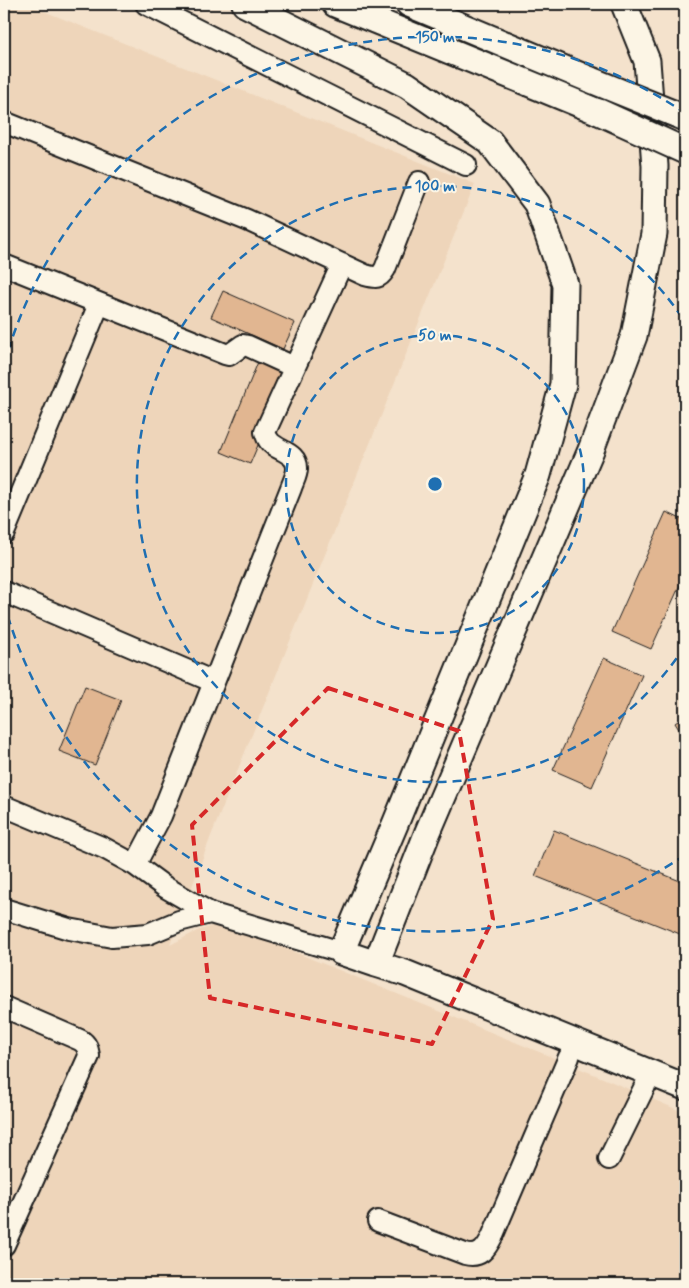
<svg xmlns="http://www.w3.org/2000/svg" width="689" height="1288" viewBox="0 0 689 1288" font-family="Mynerve,sans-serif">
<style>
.built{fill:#eed5ba}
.building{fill:#e1b691;stroke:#1c1c1c}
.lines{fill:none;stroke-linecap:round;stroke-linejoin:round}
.minor-casing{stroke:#1c1c1c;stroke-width:24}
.major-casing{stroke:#1c1c1c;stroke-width:29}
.minor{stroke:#fcf5e5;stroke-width:20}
.major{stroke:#fcf5e5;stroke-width:25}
.major-bridge-casing{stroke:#1c1c1c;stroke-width:29;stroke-linecap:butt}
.major-bridge{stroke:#fcf5e5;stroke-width:25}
.marked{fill:none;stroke:#d62828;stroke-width:4;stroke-dasharray:10 6;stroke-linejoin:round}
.ring{fill:none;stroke:#1f6fb2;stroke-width:2.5;stroke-dasharray:9 6}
.centre{fill:#1f6fb2;stroke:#fcf5e5;stroke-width:2.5}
.ring-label{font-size:15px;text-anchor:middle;font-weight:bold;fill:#1f6fb2;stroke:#fcf5e5;stroke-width:4;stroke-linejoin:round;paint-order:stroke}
</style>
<rect width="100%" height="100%" fill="#f4e2cc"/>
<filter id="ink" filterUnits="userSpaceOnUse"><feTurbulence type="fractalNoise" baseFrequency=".02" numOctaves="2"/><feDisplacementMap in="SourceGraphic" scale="10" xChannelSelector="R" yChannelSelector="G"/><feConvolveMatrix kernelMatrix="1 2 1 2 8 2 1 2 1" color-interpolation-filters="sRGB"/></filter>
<g filter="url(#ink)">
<path class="built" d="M4,4H26L475,184L211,836L170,945L197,931L212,926L226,924L598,1076L685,1113V1284H4Z"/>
<path class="building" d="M223,291L295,323L283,349L211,317Z
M258,362L288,374L250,464L221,452Z
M666,512L685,521V574L651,649L612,632Z
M604,658L642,675L592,787L553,770Z
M85,686L121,700L95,765L59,751Z
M685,716V739L675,723Z
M554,830L685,883V936L535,876Z"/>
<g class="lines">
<defs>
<path id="minor" d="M146,4L466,165
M4,122L247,220L365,275C376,278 379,279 385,269L419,182
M4,265L225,354L229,355L243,345L248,346L294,367
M4,533L99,304
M4,592L214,682
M4,806L104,848L135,865L165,887L210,913
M135,865L161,816L291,488C293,482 297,475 297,469C298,451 274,451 268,439C266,437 266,434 265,432L342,264
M4,909L69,929L112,937L148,934L179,921L210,913L341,952
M4,1007L80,1040C87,1044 88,1049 89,1056L4,1245
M609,1159L645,1086
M378,1221L465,1254C480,1258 486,1249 492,1237L569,1057"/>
<path id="major" d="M245,4L407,85L490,142L537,204L565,284L563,384L538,475L396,822L341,952L376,964L405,973L685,1087
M335,4L599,112
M409,4L591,80
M376,964L427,834L591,450L634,336L654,234L655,166L647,61L624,4"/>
</defs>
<use href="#minor" class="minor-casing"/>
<use href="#major" class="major-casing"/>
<use href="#minor" class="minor"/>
<use href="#major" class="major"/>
<defs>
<path id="major-bridge" d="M591,80L685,118
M599,112L685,151"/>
</defs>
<use href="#major-bridge" class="major-bridge-casing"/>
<use href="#major-bridge" class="major-bridge"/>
</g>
</g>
<path class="marked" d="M328,688L459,731L493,919L432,1044L210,998L192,825Z"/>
<g class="ring">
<circle cx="435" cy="484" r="149"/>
<path d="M685 646A298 298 0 1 1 685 322"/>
<path d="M685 855A447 447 0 0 1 4 603M4 365A447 447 0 0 1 685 113"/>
</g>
<circle cx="435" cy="484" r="8" class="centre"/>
<g class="ring-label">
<text x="435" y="42">150 m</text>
<text x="435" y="191">100 m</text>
<text x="435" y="340">50 m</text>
</g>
<rect width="689" height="1288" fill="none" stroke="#fcf5e5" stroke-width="20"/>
<rect x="10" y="10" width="669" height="1268" fill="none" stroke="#1c1c1c" stroke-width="2" filter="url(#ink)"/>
</svg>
